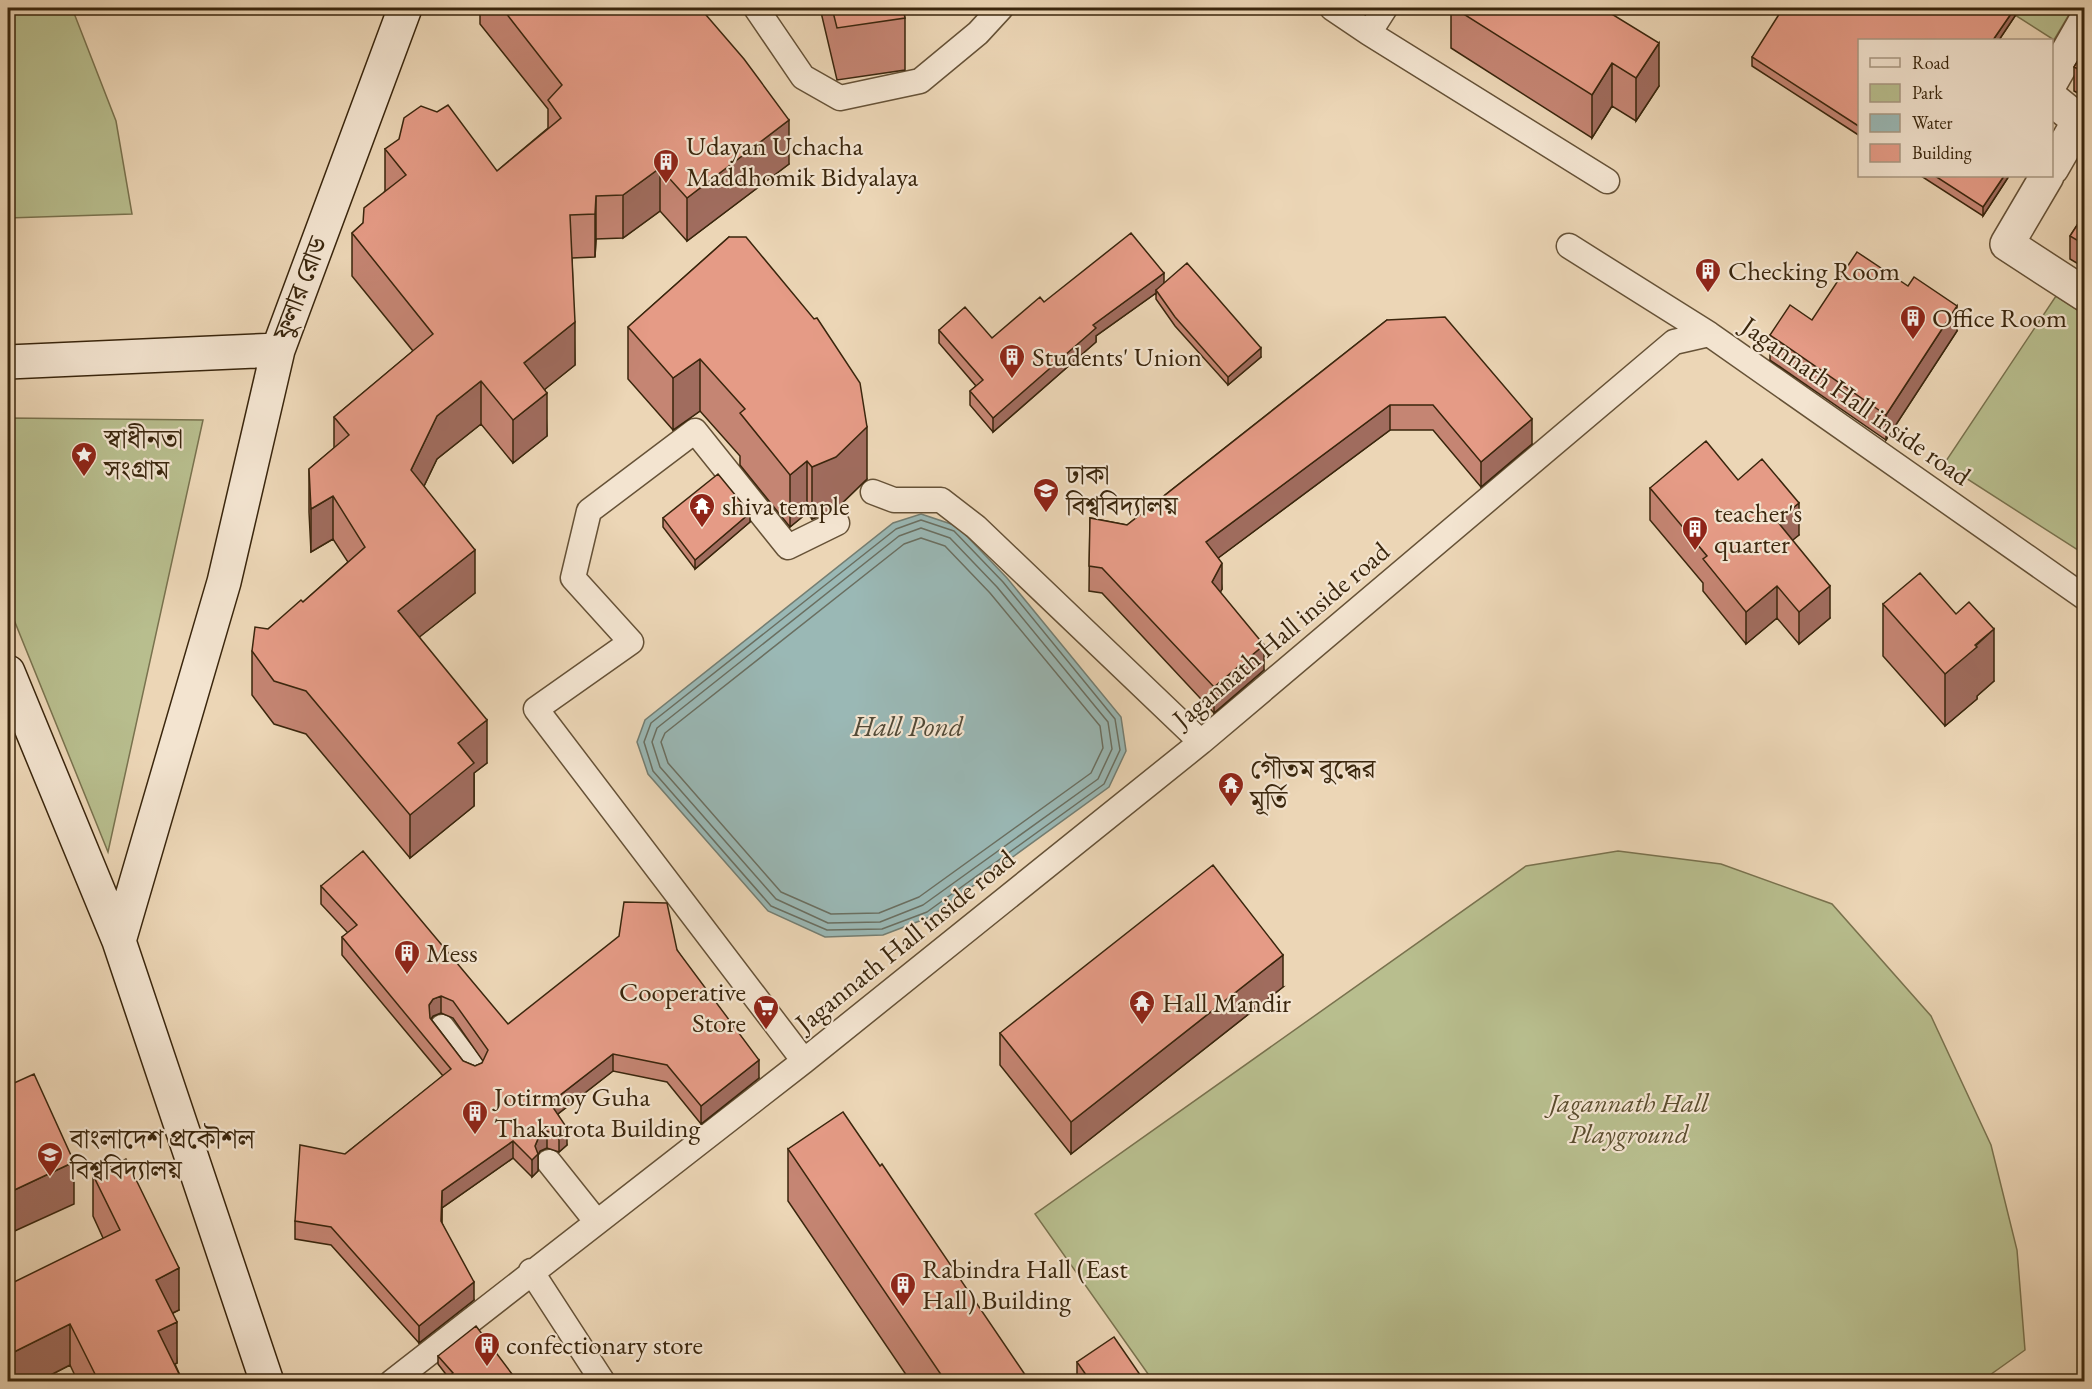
<svg xmlns="http://www.w3.org/2000/svg" width="2092" height="1389" viewBox="0 0 2092 1389" font-family="'EB Garamond','Noto Serif Bengali',serif">
<style>
.green{fill:#b8be8e;stroke:#79724e;stroke-width:1.5}
.water{fill:#9ab8b5;stroke:#747e72;stroke-width:1.5}
.lines{fill:none;stroke-linecap:round;stroke-linejoin:round}
.shore{stroke:#6a6f61;stroke-width:1.5}
.lane-casing{stroke:#665237;stroke-width:27}
.street-casing{stroke:#665237;stroke-width:36}
.secondary-casing{stroke:#3a260d;stroke-width:36}
.lane{stroke:#f3e4d0;stroke-width:24}
.street{stroke:#f3e4d0;stroke-width:33}
.secondary{stroke:#f3e4d0;stroke-width:33}
.wall{fill:#c58573;stroke:#3a260d;stroke-width:1.5;fill-rule:evenodd}
.shaded-wall{fill:#a06c5e;stroke:#3a260d;stroke-width:1.5}
.building{fill:#e59b86;stroke:#3a260d;stroke-width:1.5;fill-rule:evenodd}
.labels{text-anchor:middle;stroke-width:4.5;stroke-linejoin:round;paint-order:stroke}
.poi-label{font-size:27px;fill:#3a260d;stroke:#f3e4d0;text-anchor:start}
.street-label{font-size:27px;fill:#3a260d;stroke:#f3e4d0}
.park-label{font-size:27px;font-style:italic;fill:#5a4c2d;stroke:#f3e4d0}
.water-label{font-size:28px;font-style:italic;fill:#524a37;stroke:#f3e4d0}
</style>
<rect width="100%" height="100%" fill="#ecd6b6"/>
<filter id="stains"><feTurbulence type="fractalNoise" baseFrequency=".00333" numOctaves="4"/><feColorMatrix values="0 0 0 0 .2 0 0 0 0 .09 0 0 0 0 .02 0 0 0 .5 -.17"/></filter>
<radialGradient id="worn" r=".72"><stop offset=".6" stop-color="#630" stop-opacity="0"/><stop offset="1" stop-color="#630" stop-opacity=".3"/></radialGradient>
<path class="green" d="M8,8H72L116,121L132,214L8,218Z
M2004,8H2073L2054,40Z
M2056,296L2084,314V554L1944,464Z
M8,418L203,420L108,852L8,605Z
M1618,851L1721,864L1832,904L1931,1016L1991,1145L2017,1250L2025,1350L1980,1382L1153,1381L1035,1214L1526,866Z"/>
<path class="water" d="M921,514L957,526L1007,578L1121,717L1126,751L1109,787L930,917L883,935L825,937L768,911L648,774L637,742L645,720L893,523Z"/>
<g class="lines">
<path class="shore" d="M921,520L954,531L1003,582L1115,719L1120,750L1104,784L927,912L882,929L827,930L771,906L653,771L644,742L651,723L896,529Z
M921,528L950,538L997,587L1108,722L1112,749L1098,779L923,905L880,922L828,923L776,899L660,767L652,742L657,728L899,536Z
M921,538L945,546L990,593L1100,726L1103,748L1091,773L919,897L879,913L831,914L781,892L668,763L661,742L665,733L904,544Z"/>
<defs>
<path id="lane" d="M756,8L803,77L840,98L920,81L978,33L1001,8
M1332,8L1369,33
M1385,8L1369,33L1607,181
M1569,246L1709,334L2084,597
M873,492L894,500H941L976,527L1201,742
M442,1027L474,1069
M804,1061L536,709L631,642L573,578L589,511L695,431L788,547L837,523
M549,1162L596,1221
M531,1271L603,1382
M392,1382L804,1061L1201,742L1674,342L1709,334"/>
<path id="street" d="M2052,80L2084,24
M2052,99L2079,121L2052,168
M2047,176L2007,244L2084,294"/>
<path id="secondary" d="M8,362L278,350
M8,672L119,941L267,1382
M119,941L224,582L278,350L405,8"/>
</defs>
<use href="#lane" class="lane-casing"/>
<use href="#street" class="street-casing"/>
<use href="#secondary" class="secondary-casing"/>
<use href="#lane" class="lane"/>
<use href="#street" class="street"/>
<use href="#secondary" class="secondary"/>
</g>
<path class="wall" d="M480,8H700L789,164L687,241L660,211L623,238L596,239L595,257L572,258L575,365L545,389L547,436L513,463L481,424L437,459L424,486L475,593L419,637L487,763L474,773V806L410,858L306,734L274,724L252,695V651L268,629L303,602L348,562L333,539L311,552L309,512V469L334,448V417L413,351L352,276V233L363,223L385,191V149L497,171L548,128V109L480,24Z
M820,8H903L905,18V70L837,80Z
M1451,8H1619L1614,15L1659,86L1636,121L1612,106L1592,138L1451,48Z
M1698,8H1707L1704,12Z
M2015,16L1999,40H1860V136L1752,66V57Z
M2085,49V97L2074,91V67Z
M1921,176H2009L1983,216Z
M2085,213V268L2070,259V236Z
M729,237L867,479L836,509L812,519L807,513L790,527L740,465V456L700,411L673,430L628,379V327Z
M1164,283L1261,357L1228,385L1175,326L1156,299V293L1096,336V342L993,432L970,405V391L976,386L939,343V330L992,338L1044,302Z
M1387,320L1532,444L1481,487L1433,430H1390L1218,558L1222,589L1220,592L1264,670L1214,713L1102,593L1089,591L1090,518L1127,525Z
M1812,320L1957,331L1886,440L1770,360V335Z
M1738,480L1799,535L1792,540L1830,618L1799,644L1777,618L1746,644L1703,591V583L1650,520V488Z
M663,518L750,522L695,569L663,527Z
M1883,604L1994,681L1977,696V699L1945,726L1883,656Z
M321,886L508,1024L677,950L759,1078L701,1124L667,1082L613,1071L558,1114L567,1145L559,1152L547,1148L540,1151L538,1155V1171L532,1177L513,1158L442,1208V1223L474,1300L419,1343L331,1245L295,1239V1221L345,1154L443,1076L342,955V937L348,933L321,904ZM441,1013L453,1018L483,1061L482,1063L475,1066L463,1061L431,1019L433,1016Z
M1283,987L1071,1154L1000,1065V1033Z
M788,1149L1030,1382H911L788,1201Z
M93,1175L179,1310L173,1313L177,1363L175,1364L183,1382H78L70,1365L37,1382H8L103,1238L93,1216Z
M438,1356L518,1382L448,1377L438,1364Z
M1077,1362L1145,1382H1077Z"/>
<path class="shaded-wall" d="M1594,8H1619L1594,45Z
M2015,8V16L1999,40H1993Z
M1659,43V86L1636,121V78Z
M1612,63V106L1592,138V95Z
M789,120V164L687,241V198Z
M660,168V211L623,238V195Z
M2004,176H2009L1983,216V207Z
M596,196V239L595,257V214Z
M1164,273V287L1156,290V293L1096,336V342L993,432V418L1093,325Z
M1957,306V331L1886,440V415Z
M575,322V365L524,406V363Z
M1261,348V357L1228,385V377Z
M700,359V411L673,430V378Z
M481,381V424L437,459L411,513V470L437,416Z
M547,393V436L513,463V420Z
M1390,405V430L1206,567V542Z
M1532,419V444L1481,487V462Z
M867,427V479L836,509L812,519V467Z
M807,461V513L790,527V475Z
M333,496V539L311,552V509Z
M1799,503V535L1777,553V521Z
M750,513V522L695,569V560Z
M475,550V593L398,654V611Z
M1222,563V589L1212,607V582Z
M1777,586V618L1746,644V612Z
M1830,586V618L1799,644V612Z
M1994,629V681L1977,696V699L1945,726V674Z
M1264,645V670L1214,713V687Z
M487,720V763L474,773V806L410,858V815L458,743Z
M1283,955V987L1071,1154V1122Z
M441,996V1013L433,1016L429,1022V1005L433,999Z
M613,1054V1071L550,1120V1103Z
M759,1060V1078L701,1124V1106Z
M567,1128V1145L559,1152V1135Z
M547,1131V1148L540,1151L538,1155V1171L532,1177V1160L535,1146L540,1134Z
M513,1141V1158L442,1208L441,1239L442,1191Z
M74,1162V1204L8,1234V1193Z
M179,1268V1310L156,1321V1280Z
M474,1282V1300L419,1343V1326Z
M177,1322V1363L158,1372V1331Z
M70,1324V1365L37,1382H8V1355Z"/>
<path class="building" d="M502,8H700L744,59L789,120L687,198L660,168L623,195L596,196L595,214L570,215L575,322L524,363L547,393L513,420L481,381L437,416L411,470L475,550L398,611L487,720L458,743L474,763L410,815L306,691L274,681L252,651L255,627L268,629L301,600L303,602L365,547L333,496L311,509L309,469L349,435L334,417L433,334L352,233L363,223L364,208L406,175L385,149L399,139L404,118L421,106L437,112L448,105L497,171L561,118L548,100L562,85Z
M832,8H903L905,18L837,28Z
M1454,8H1602L1659,43L1636,78L1612,63L1592,95Z
M1783,8H2015L1993,40H1860V127L1752,57Z
M2085,49V73L2074,67Z
M1935,176H2004L1983,207Z
M2085,213V245L2070,236Z
M1131,233L1164,273L1093,325L1096,328L993,418L970,391L983,380L939,330L965,307L992,338L1040,297L1044,302Z
M729,237H746L814,319L817,318L860,383L867,427L836,457L812,467L807,461L790,475L740,413L745,409L700,359L673,378L628,327Z
M1857,252L1908,286L1914,277L1957,306L1886,415L1770,335L1790,305L1812,320Z
M1187,263L1261,348L1228,377L1175,317L1156,290Z
M1445,317L1532,419L1481,462L1433,405H1390L1206,542L1222,563L1212,582L1264,645L1214,687L1102,568L1089,566L1090,518L1127,525L1387,320Z
M1706,441L1738,480L1762,459L1799,503L1777,521L1830,586L1799,612L1777,586L1746,612L1703,559L1707,556L1650,488Z
M718,474L750,513L695,560L663,518Z
M1920,573L1956,614L1969,602L1994,629L1975,645L1977,647L1945,674L1883,604Z
M363,851L508,1024L619,936L624,902L667,903L677,950L759,1060L701,1106L667,1065L613,1054L550,1103L567,1128L559,1135L547,1131L540,1134L535,1146L538,1154L532,1160L513,1141L442,1191L441,1221L474,1282L419,1326L331,1227L295,1221L300,1145L345,1154L451,1069L342,937L357,925L321,886ZM441,996L453,1001L488,1050L482,1063L475,1066L463,1061L430,1018L429,1005L433,999Z
M1213,865L1283,955L1071,1122L1000,1033Z
M8,1074L12,1084L34,1074L74,1162L8,1193Z
M843,1112L880,1166L882,1164L1030,1382H946L788,1149Z
M126,1159L179,1268L156,1280L177,1322L158,1331L183,1382H99L70,1324L8,1355V1285L120,1230L93,1175Z
M476,1326L518,1382H441L453,1373L438,1356Z
M1114,1337L1145,1382H1091L1077,1362Z"/>
<defs>
<symbol id="building-pin" viewBox="-11 -11 22 30"><path d="M0 17L-7.5 6A9.5 9.5 0 1 1 7.5 6Z" fill="#8f2418" stroke="#f3e4d0"/><path d="M-4-6H4V6H1V3H-1V6H-4ZM-2.5-4.3h1.7v1.8h-1.7ZM.8-4.3h1.7v1.8H.8ZM-2.5-1h1.7V.8h-1.7ZM.8-1h1.7V.8H.8Z" fill="#fff"/></symbol>
<symbol id="sight-pin" viewBox="-11 -11 22 30"><path d="M0 17L-7.5 6A9.5 9.5 0 1 1 7.5 6Z" fill="#8f2418" stroke="#f3e4d0"/><path d="M0-6L1.8-2.2L6-1.7L2.9 1.2L3.7 5.4L0 3.3L-3.7 5.4L-2.9 1.2L-6-1.7L-1.8-2.2Z" fill="#fff"/></symbol>
<symbol id="university-pin" viewBox="-11 -11 22 30"><path d="M0 17L-7.5 6A9.5 9.5 0 1 1 7.5 6Z" fill="#8f2418" stroke="#f3e4d0"/><path d="M0-5L7-2L0 1L-7-2ZM-4 1L0 2.5L4 1V4Q0 6-4 4Z" fill="#fff"/></symbol>
<symbol id="temple-pin" viewBox="-11 -11 22 30"><path d="M0 17L-7.5 6A9.5 9.5 0 1 1 7.5 6Z" fill="#8f2418" stroke="#f3e4d0"/><path d="M0-6L5-2H3V0L6.5 2.5H4V6H1.5V3h-3V6H-4V2.5H-6.5L-3 0V-2H-5Z" fill="#fff"/></symbol>
<symbol id="supermarket-pin" viewBox="-11 -11 22 30"><path d="M0 17L-7.5 6A9.5 9.5 0 1 1 7.5 6Z" fill="#8f2418" stroke="#f3e4d0"/><path d="M-6-5.5h2.5l.6 2H6L4.5 2H-2.5L-4.4-4H-6ZM-1.5 3.2a1.3 1.3 0 1 0 .1 0ZM3 3.2a1.3 1.3 0 1 0 .1 0Z" fill="#fff"/></symbol>
</defs>
<g fill-rule="evenodd">
<use href="#building-pin" x="651" y="147" width="30" height="40"/>
<use href="#building-pin" x="1693" y="256" width="30" height="40"/>
<use href="#building-pin" x="1898" y="303" width="30" height="40"/>
<use href="#building-pin" x="997" y="342" width="30" height="40"/>
<use href="#sight-pin" x="69" y="440" width="30" height="40"/>
<use href="#university-pin" x="1031" y="476" width="30" height="40"/>
<use href="#temple-pin" x="687" y="491" width="30" height="40"/>
<use href="#building-pin" x="1680" y="514" width="30" height="40"/>
<use href="#temple-pin" x="1216" y="770" width="30" height="40"/>
<use href="#building-pin" x="392" y="938" width="30" height="40"/>
<use href="#temple-pin" x="1127" y="988" width="30" height="40"/>
<use href="#supermarket-pin" x="751" y="993" width="30" height="40"/>
<use href="#building-pin" x="460" y="1098" width="30" height="40"/>
<use href="#university-pin" x="35" y="1140" width="30" height="40"/>
<use href="#building-pin" x="888" y="1270" width="30" height="40"/>
<use href="#building-pin" x="472" y="1330" width="30" height="40"/>
</g>
<g class="labels">
<g class="poi-label">
<text x="686" y="155">Udayan Uchacha<tspan x="686" dy="31">Maddhomik Bidyalaya</tspan></text>
<text x="1728" y="280">Checking Room</text>
<text x="1932" y="327">Office Room</text>
<text x="1032" y="366">Students' Union</text>
<text x="104" y="448">স্বাধীনতা<tspan x="104" dy="31">সংগ্রাম</tspan></text>
<text x="1066" y="484">ঢাকা<tspan x="1066" dy="31">বিশ্ববিদ্যালয়</tspan></text>
<text x="722" y="515">shiva temple</text>
<text x="1714" y="522">teacher's<tspan x="1714" dy="31">quarter</tspan></text>
<text x="1250" y="778">গৌতম বুদ্ধের<tspan x="1250" dy="31">মূর্তি</tspan></text>
<text x="426" y="962">Mess</text>
<text x="746" y="1001" text-anchor="end">Cooperative<tspan x="746" dy="31">Store</tspan></text>
<text x="1162" y="1012">Hall Mandir</text>
<text x="494" y="1106">Jotirmoy Guha<tspan x="494" dy="31">Thakurota Building</tspan></text>
<text x="70" y="1148">বাংলাদেশ প্রকৌশল<tspan x="70" dy="31">বিশ্ববিদ্যালয়</tspan></text>
<text x="922" y="1278">Rabindra Hall (East<tspan x="922" dy="31">Hall) Building</tspan></text>
<text x="506" y="1354">confectionary store</text>
</g>
<g class="street-label">
<text transform="translate(300 288) rotate(-69)" y="9">ফুলার রোড</text>
<text transform="translate(1856 401) rotate(35)" y="9">Jagannath Hall inside road</text>
<text transform="translate(1281 635) rotate(-40)" y="9">Jagannath Hall inside road</text>
<text transform="translate(905 941) rotate(-39)" y="9">Jagannath Hall inside road</text>
</g>
<g class="park-label">
<text x="1629" y="1112">Jagannath Hall<tspan x="1629" dy="31">Playground</tspan></text>
</g>
<g class="water-label">
<text x="908" y="736">Hall Pond</text>
</g>
</g>
<rect width="2092" height="1389" fill="none" stroke="#ecd6b6" stroke-width="30"/>
<rect x="9" y="9" width="2074" height="1371" fill="none" stroke="#3a260d" stroke-width="3"/>
<rect x="15" y="15" width="2062" height="1359" fill="none" stroke="#3a260d" stroke-width="1.5"/>
<rect x="1858" y="39" width="195" height="138" fill="#f3e4d0" stroke="#a99882" stroke-width="1.5"/>
<rect x="1870" y="58" width="30" height="9" fill="#f3e4d0" stroke="#a99882" stroke-width="1.5"/>
<text x="1912" y="69" font-size="18" fill="#3a260d">Road</text>
<rect x="1870" y="84" width="30" height="18" fill="#b8be8e" stroke="#a99882" stroke-width="1.5"/>
<text x="1912" y="99" font-size="18" fill="#3a260d">Park</text>
<rect x="1870" y="114" width="30" height="18" fill="#9ab8b5" stroke="#a99882" stroke-width="1.5"/>
<text x="1912" y="129" font-size="18" fill="#3a260d">Water</text>
<rect x="1870" y="144" width="30" height="18" fill="#e59b86" stroke="#a99882" stroke-width="1.5"/>
<text x="1912" y="159" font-size="18" fill="#3a260d">Building</text>
<rect width="100%" height="100%" filter="url(#stains)"/>
<rect width="100%" height="100%" fill="url(#worn)"/>
</svg>
